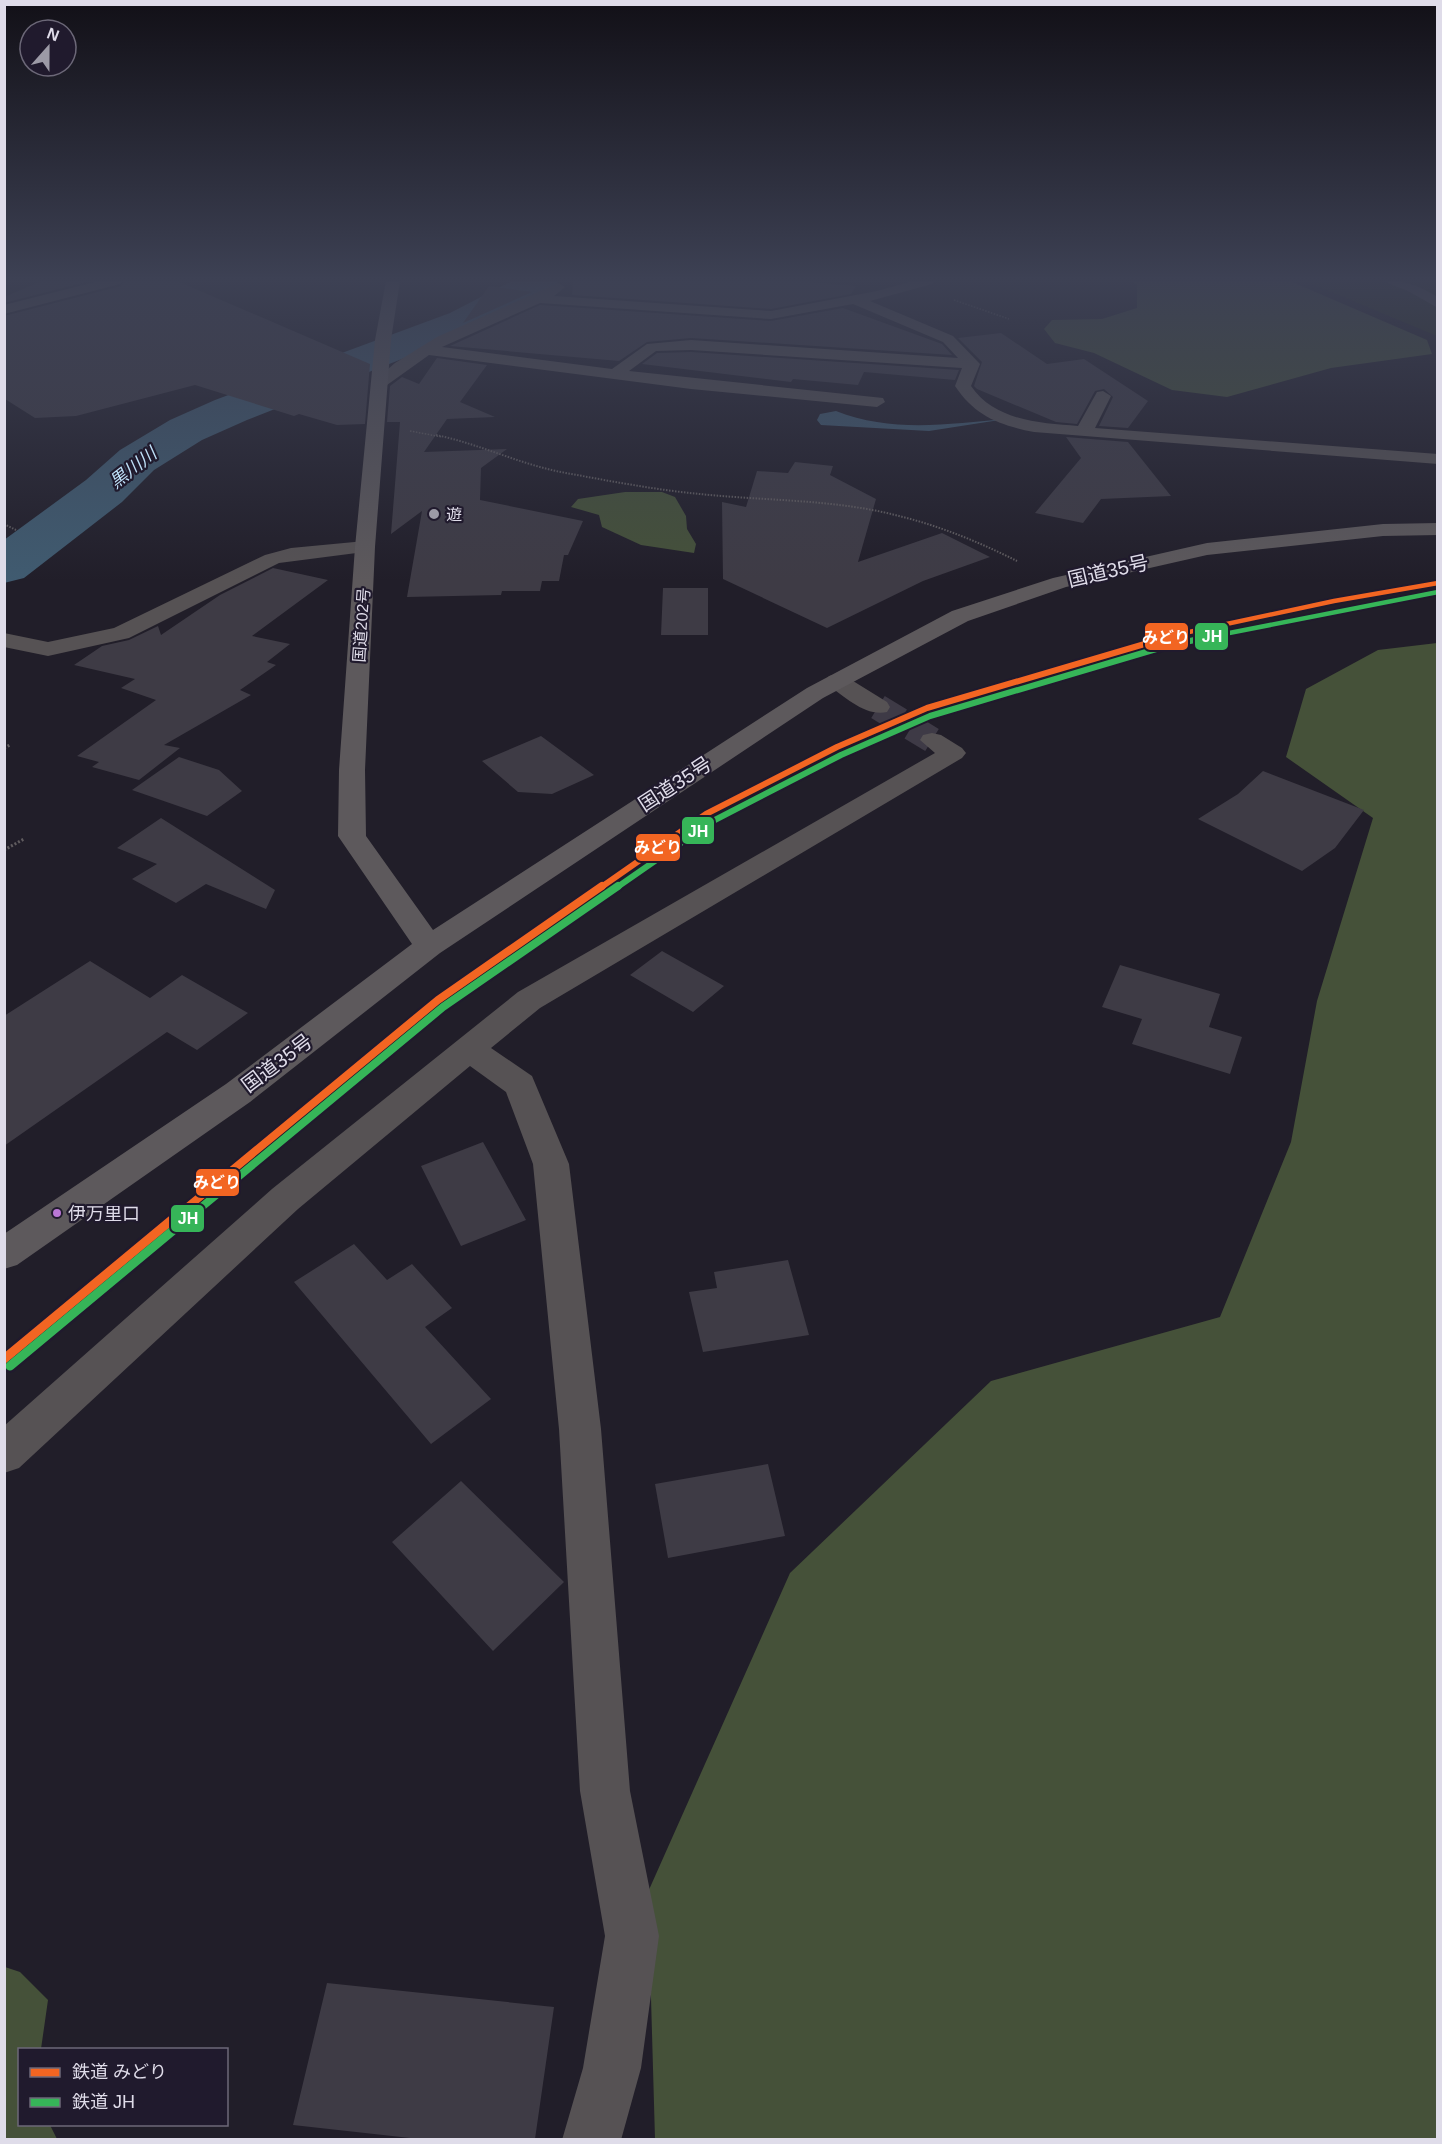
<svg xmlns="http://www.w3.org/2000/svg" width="1442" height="2144" viewBox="0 0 1442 2144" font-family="Helvetica,'Noto Sans JP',sans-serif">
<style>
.green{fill:#282e20}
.forest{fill:#455139}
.water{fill:#405b70}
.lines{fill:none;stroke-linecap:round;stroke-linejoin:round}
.river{fill:#405b70;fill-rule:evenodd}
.building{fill:#3e3b45}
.minor-tunnel{stroke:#3e3a46;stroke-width:26;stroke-dasharray:26 13;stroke-linecap:butt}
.path-far2{stroke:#605c5f;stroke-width:1.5;stroke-dasharray:1.5 1.5;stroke-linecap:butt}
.path-far1{stroke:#605c5f;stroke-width:2;stroke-dasharray:1.5 1.5;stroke-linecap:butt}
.path{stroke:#605c5f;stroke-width:3;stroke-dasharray:2 2;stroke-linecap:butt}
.minor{fill:#565254;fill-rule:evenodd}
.highway{fill:#5d595c;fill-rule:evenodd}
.rail-1-far3-casing{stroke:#201a2d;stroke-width:8}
.rail-1-far2-casing{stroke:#201a2d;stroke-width:10}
.rail-1-far1-casing{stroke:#201a2d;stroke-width:12}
.rail-1-casing{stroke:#201a2d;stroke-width:14}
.rail-2-far3-casing{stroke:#201a2d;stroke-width:8}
.rail-2-far2-casing{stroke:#201a2d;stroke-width:10}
.rail-2-far1-casing{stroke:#201a2d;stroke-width:12}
.rail-2-casing{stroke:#201a2d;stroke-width:14}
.rail-1-far3{stroke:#f26522;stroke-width:4.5}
.rail-1-far2{stroke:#f26522;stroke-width:6}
.rail-1-far1{stroke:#f26522;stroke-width:8}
.rail-1{stroke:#f26522;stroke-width:9}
.rail-2-far3{stroke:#36b558;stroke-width:4.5}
.rail-2-far2{stroke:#36b558;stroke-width:6}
.rail-2-far1{stroke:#36b558;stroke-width:8}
.rail-2{stroke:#36b558;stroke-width:9}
.poi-dot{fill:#9c9aa6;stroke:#201a2d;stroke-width:2}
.bus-dot{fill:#ba77d6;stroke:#201a2d;stroke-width:2}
.labels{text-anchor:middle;stroke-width:4.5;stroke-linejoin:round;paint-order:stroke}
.far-poi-label{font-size:16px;fill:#dfdce9;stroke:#201a2d;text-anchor:start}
.far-street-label{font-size:16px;fill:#dfdce9;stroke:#201a2d}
.far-water-label{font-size:18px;font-style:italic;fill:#bedff7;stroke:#201a2d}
.bus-label{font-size:18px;fill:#dfdce9;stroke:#201a2d;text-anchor:start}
.street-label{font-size:20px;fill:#dfdce9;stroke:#201a2d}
.line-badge{stroke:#201a2d;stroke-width:2}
.badge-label{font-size:16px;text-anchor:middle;font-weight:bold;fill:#fff}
</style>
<rect width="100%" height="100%" fill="#211e29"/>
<path class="green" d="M1305,281H1437V336Z"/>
<path class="forest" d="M1128,281H1290L1427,340L1432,354L1331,368L1227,397L1172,390L1094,353L1055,343L1044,329L1052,320L1102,319L1137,308V284Z
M625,492H662L675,497L686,516L687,529L696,544L694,553L641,545L602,527L599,515L571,507L578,499Z
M1437,643V2139H655L648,1892L790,1573L991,1381L1220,1317L1291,1142L1317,1001L1373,818L1286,757L1306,689L1378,650Z
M5,1967L20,1972L48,2000L41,2049L20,2050V2124L50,2125L57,2139H5Z"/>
<path class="water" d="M836,411C891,433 949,424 1006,419L929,431L821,425L817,420L820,414Z"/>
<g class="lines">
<path class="river" d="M512,281H558L553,289L478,329L247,420L202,440L154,470L122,502L24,578L4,583V540L86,480L120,450L170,420L215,400L450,313Z"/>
</g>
<path class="building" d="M42,281H90L4,303V297Z
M124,281H177L370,364L365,424L337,425L299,414L294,416L195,385L76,416L35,418L5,399L4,316L121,286Z
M573,281H799L856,286L851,294L771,309L572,295Z
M489,286L532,292L463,323Z
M540,305L771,321L843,308L942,344L952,355L691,338L647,342L619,361L450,346Z
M1001,333L1047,364L1084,359L1148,401L1128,428L1099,426L1113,397L1104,389L1095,391L1077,424L1056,422L977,389L974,386L982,362L958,338Z
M691,352L959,370L955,380L864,372L858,385L793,379L791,382L642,364L657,353Z
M437,358L487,365L460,402L495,417L447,419L424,452L507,449L481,468L480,500L583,521L568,555H564L559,581H542L540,591H502L501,595L407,597L422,511L391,534L400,422H387L390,386L402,377L419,384Z
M1066,437L1128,442L1171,496L1101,499L1083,523L1035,513L1081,458Z
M795,462L833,466L830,475L876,499L858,562L942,533L990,557L923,581L827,628L723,579L722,502L746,507L757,471L788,473Z
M273,568L328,580L252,636L290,644L267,662L276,665L240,690L251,695L164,745L180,748L139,780L92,767L99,762L77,756L156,700L121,688L135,679L74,665L102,646L129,640L158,626L161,635L220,595Z
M663,588H708V635H661Z
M541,736L594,775L552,794L518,792L482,761Z
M179,757L219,770L242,791L207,816L132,790Z
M1263,771L1364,810L1335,848L1302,871L1198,819L1238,794Z
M161,818L275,890L266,909L206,884L176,903L132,879L157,864L117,848Z
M662,951L724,986L693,1012L630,975Z
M90,961L150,998L182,975L248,1013L197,1050L167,1032L4,1146V1016Z
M1120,965L1220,994L1209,1027L1242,1037L1230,1074L1132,1044L1142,1019L1102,1007Z
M483,1142L526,1220L461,1246L421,1166Z
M354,1244L387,1280L412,1264L452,1308L425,1327L491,1399L431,1444L294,1282Z
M788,1260L809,1335L703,1352L689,1292L717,1288L714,1272Z
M768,1464L785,1536L668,1558L655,1484Z
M461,1481L564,1582L493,1651L392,1542Z
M327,1983L554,2007L535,2139H419L293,2125Z"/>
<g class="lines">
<path class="minor-tunnel" d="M878,707L932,740"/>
<path class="path-far2" d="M954,300L1009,319
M410,431L442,437"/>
<path class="path-far1" d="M436,435C480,444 521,465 566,473C610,481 656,490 700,494C766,501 835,499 899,516C940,526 979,542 1017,561
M4,524L16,530"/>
<path class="path" d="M4,748L10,745
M4,850L24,839"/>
<path class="minor" d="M99,281H122L120,284L4,314V305Z
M913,281H934L932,284L870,301L953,336L980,364L971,386C995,421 1040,423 1078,426L1097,392L1103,391L1111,396L1095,428L1438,454V464L1034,432C999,425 975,416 955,386L962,368L691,350L656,351L629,371L883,398L885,402L877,407L691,389L429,355L387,385L381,387L373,382L395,363L437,337L558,283L565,287L554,296L771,311L877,291ZM540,303L771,319L853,304L943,342L958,358L691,340L647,344L612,369L442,347Z
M1383,281C1406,280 1419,286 1438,297V308L1408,291Z
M365,541L372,543L375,547L372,551L279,563L129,638L48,656L4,647V633L48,642L114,628L265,555L291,548Z
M837,674L845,676L887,702L890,707L887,712C866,717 845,697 829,686L825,681L829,676Z
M932,733L941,735L962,748L966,753L962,758L540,1008L491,1048L532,1076L569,1164L601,1429L630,1791L659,1936L641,2068L621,2140H562L583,2068L605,1936L580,1791L559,1429L533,1164L506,1092L470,1066L298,1209L19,1468L4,1473V1426L272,1189L518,992L935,753L920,740L923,735Z"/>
<path class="highway" d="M386,281H400L391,340L375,547L365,770L366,836L433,930L807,688L952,611L1053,578L1207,543L1383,524L1438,523V535L1383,536L1207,555L1066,587L968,621L823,698L440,953L250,1102L17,1265L4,1269V1234L226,1084L412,944L338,836L339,770L355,547L375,340Z"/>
<defs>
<path id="rail-1-far3" d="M1175,635L1334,601L1438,583"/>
<path id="rail-1-far2" d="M600,888L706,814L837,747L927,708L1182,633"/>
<path id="rail-1-far1" d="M184,1210L438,1000L602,886"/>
<path id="rail-1" d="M4,1359L186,1208"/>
<path id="rail-2-far3" d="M1219,635L1438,592"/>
<path id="rail-2-far2" d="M616,888L711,822L841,755L930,716L1163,647L1226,633"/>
<path id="rail-2-far1" d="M198,1210L443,1007L618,886"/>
<path id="rail-2" d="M10,1366L200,1208"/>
</defs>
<use href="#rail-1-far3" class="rail-1-far3-casing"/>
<use href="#rail-1-far2" class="rail-1-far2-casing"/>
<use href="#rail-1-far1" class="rail-1-far1-casing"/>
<use href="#rail-1" class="rail-1-casing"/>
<use href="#rail-2-far3" class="rail-2-far3-casing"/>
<use href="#rail-2-far2" class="rail-2-far2-casing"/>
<use href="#rail-2-far1" class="rail-2-far1-casing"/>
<use href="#rail-2" class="rail-2-casing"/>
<use href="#rail-1-far3" class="rail-1-far3"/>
<use href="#rail-1-far2" class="rail-1-far2"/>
<use href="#rail-1-far1" class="rail-1-far1"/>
<use href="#rail-1" class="rail-1"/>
<use href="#rail-2-far3" class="rail-2-far3"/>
<use href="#rail-2-far2" class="rail-2-far2"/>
<use href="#rail-2-far1" class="rail-2-far1"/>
<use href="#rail-2" class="rail-2"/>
</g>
<linearGradient id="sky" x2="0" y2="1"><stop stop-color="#121017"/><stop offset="0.48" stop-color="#3d4154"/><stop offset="1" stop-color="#3d4154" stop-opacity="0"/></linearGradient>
<rect width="1442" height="581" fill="url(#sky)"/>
<circle class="poi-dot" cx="434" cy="514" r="6"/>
<circle class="bus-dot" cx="57" cy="1213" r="5"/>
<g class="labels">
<g class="far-poi-label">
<text x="446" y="520">遊</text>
</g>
<g class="far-street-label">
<text transform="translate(361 625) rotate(-86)" y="6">国道202号</text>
</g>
<g class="far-water-label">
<text transform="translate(133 468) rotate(-38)" y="6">黒川川</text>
</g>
<g class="bus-label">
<text x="68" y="1220">伊万里口</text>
</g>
<g class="street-label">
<text transform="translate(1108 571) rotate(-13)" y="7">国道35号</text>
<text transform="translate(675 784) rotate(-33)" y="7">国道35号</text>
<text transform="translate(277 1063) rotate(-37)" y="7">国道35号</text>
</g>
</g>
<g class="line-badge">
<rect x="1194" y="622" width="35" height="29" rx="6" fill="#36b558"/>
<rect x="1144" y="622" width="45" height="29" rx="6" fill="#f26522"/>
<rect x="681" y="816" width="34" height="29" rx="6" fill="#36b558"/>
<rect x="635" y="833" width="46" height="29" rx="6" fill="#f26522"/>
<rect x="195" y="1168" width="45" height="29" rx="6" fill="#f26522"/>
<rect x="170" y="1204" width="35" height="29" rx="6" fill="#36b558"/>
</g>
<g class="badge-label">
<text x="1212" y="642">JH</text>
<text x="1166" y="643">みどり</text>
<text x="698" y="837">JH</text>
<text x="658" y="853">みどり</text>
<text x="217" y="1188">みどり</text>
<text x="188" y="1224">JH</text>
</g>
<rect width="1442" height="2144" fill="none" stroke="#dfdce9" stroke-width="12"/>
<rect x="18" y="2048" width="210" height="78" fill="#201a2d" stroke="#6c6878" stroke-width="1.5"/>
<rect x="30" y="2068" width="30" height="9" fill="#f26522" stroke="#6c6878" stroke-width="1.5"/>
<text x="72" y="2078" font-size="18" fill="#dfdce9">鉄道 みどり</text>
<rect x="30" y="2098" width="30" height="9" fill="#36b558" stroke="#6c6878" stroke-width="1.5"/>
<text x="72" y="2108" font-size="18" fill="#dfdce9">鉄道 JH</text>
<g transform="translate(48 48) rotate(21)"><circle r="28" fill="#201a2d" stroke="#6c6878" stroke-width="1.5"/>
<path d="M0-4.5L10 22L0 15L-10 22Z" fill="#9c9aa6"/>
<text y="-9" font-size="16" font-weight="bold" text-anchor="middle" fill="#dfdce9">N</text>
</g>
</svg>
